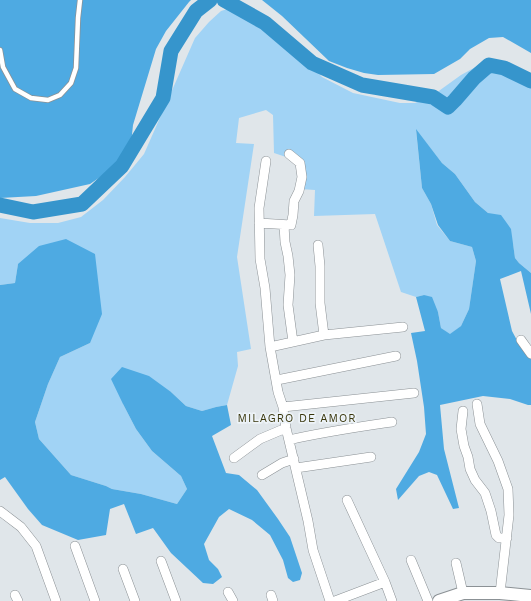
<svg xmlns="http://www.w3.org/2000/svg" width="531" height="601" viewBox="0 0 531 601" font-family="'Work Sans',sans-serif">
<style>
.green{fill:#a1d3f5}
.forest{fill:#4eaae2}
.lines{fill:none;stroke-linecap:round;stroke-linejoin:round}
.river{stroke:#3695cc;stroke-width:15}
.lane-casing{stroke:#8b9195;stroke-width:6}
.street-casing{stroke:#8b9195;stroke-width:10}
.secondary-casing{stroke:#8b9195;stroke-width:14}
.lane{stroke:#fff;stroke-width:4.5}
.street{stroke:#fff;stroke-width:9}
.secondary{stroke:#fff;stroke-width:12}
.labels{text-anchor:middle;stroke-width:3.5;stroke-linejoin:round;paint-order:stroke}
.neighbourhood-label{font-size:11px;letter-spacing:1px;fill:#38350a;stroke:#edf3f8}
</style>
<rect width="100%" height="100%" fill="#e0e6ea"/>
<path class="green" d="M234,7L255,21L291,48L310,64L322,77L353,93L400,103H415L436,93L461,75L481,64L514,68L531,73V273L519,263L515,258L513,244L488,213L475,202L455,174L442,163L416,130L422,188L431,204L437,225L450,241L472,247L476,261L469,309L461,326L450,335L441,328L438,312L424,295L416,297L401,292L375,214L314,216L315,190L300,189L301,162L274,153L273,115L266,110L239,118L236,143L254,144L237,257L251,349L237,352L238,366L227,405L216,407L202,411L186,406L171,392L123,404L136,429L152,451L181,476L187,489L177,504L141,494L112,489L106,486L71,475L39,439L35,422L48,384L60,357L90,343L18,264L15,283L0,285V218L30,223H58L81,217L103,200L125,177L144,154L195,38L209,22L221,11Z"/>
<path class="forest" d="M0,0H191L189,2L166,31L156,49L133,125L131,144L125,160L90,184L36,196L0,198Z
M262,0H531V53L503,37L489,38L470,49L460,59L434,74L378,75L364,73L347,68L329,61L282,16Z
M416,129L442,163L455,174L475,202L488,213L501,215L511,229L515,258L519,263L531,273V314L521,271L500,279L512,331L519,344L531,358V405H528L510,399L483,396L440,405L444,449L459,508L453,509L437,475L429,472L419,476L398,500L396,489L419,452L426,434L424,407L417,361L411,333L425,331L416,297L424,295L432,297L438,312L441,328L450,334L461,326L469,309L476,261L472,247L450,241L438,225L431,204L422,188Z
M66,239L95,254L102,314L90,343L60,357L48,384L35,422L39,439L71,475L106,486L112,489L141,494L177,504L187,489L181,476L152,451L136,429L123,404L111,379L122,367L149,376L171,392L186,406L202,411L216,407L227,405L231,425L212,436L226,473L239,475L257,490L278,519L290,537L302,573L300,580L293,582L288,578L283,560L270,535L252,520L229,509L219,517L204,544L209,560L218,569L222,577L213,584L203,583L171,553L153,528L136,534L124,504L110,509L106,535L78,540L42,525L28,509L5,477L0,480V285L15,283L18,264L39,246Z"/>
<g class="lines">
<path class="river" d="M224,0L265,23L312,63L362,85L433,97L448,107L455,100L474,78L489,65L504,68L531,81
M0,205L33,212L82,204L122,166L163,98L171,51L196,11L210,0"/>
<defs>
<path id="lane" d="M0,50L3,67L15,89L31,98L48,100L60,95L71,83L76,68L78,18L80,0"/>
<path id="street" d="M266,161L259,208L260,259L265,288L270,347L278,392L283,407L286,428L308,521L313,550L330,601
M259,223L291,225L293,215L294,201L299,191L302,177L300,163L289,154
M284,225L285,242L288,256L290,275L288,305L293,342
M318,245L320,266V303L324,335
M521,340L531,354
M270,347L324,335L403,327
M277,380L396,356
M477,404L480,424L498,461L508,489L509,515L500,593
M283,407L414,393
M463,411L461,429L464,446L468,457L470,469L475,480L485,493L491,511L496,535L499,538H507
M289,440C323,432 358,427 392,422
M234,458L260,439L286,428
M296,468L371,457
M262,475L282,463L294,459
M347,500L385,582L392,601
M0,511L21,527L36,546L56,601
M75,546L95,601
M411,560L428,601
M161,561L176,601
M456,563L463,593
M123,569L135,601
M228,592L233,601
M15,595L18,601
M271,595L273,601
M335,601L385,582"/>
<path id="secondary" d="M439,601L463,593H500L531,596"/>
</defs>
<use href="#lane" class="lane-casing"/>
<use href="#street" class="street-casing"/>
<use href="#secondary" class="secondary-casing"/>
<use href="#lane" class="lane"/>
<use href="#street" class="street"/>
<use href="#secondary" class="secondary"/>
</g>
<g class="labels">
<g class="neighbourhood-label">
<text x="297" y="422">MILAGRO DE AMOR</text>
</g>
</g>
</svg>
